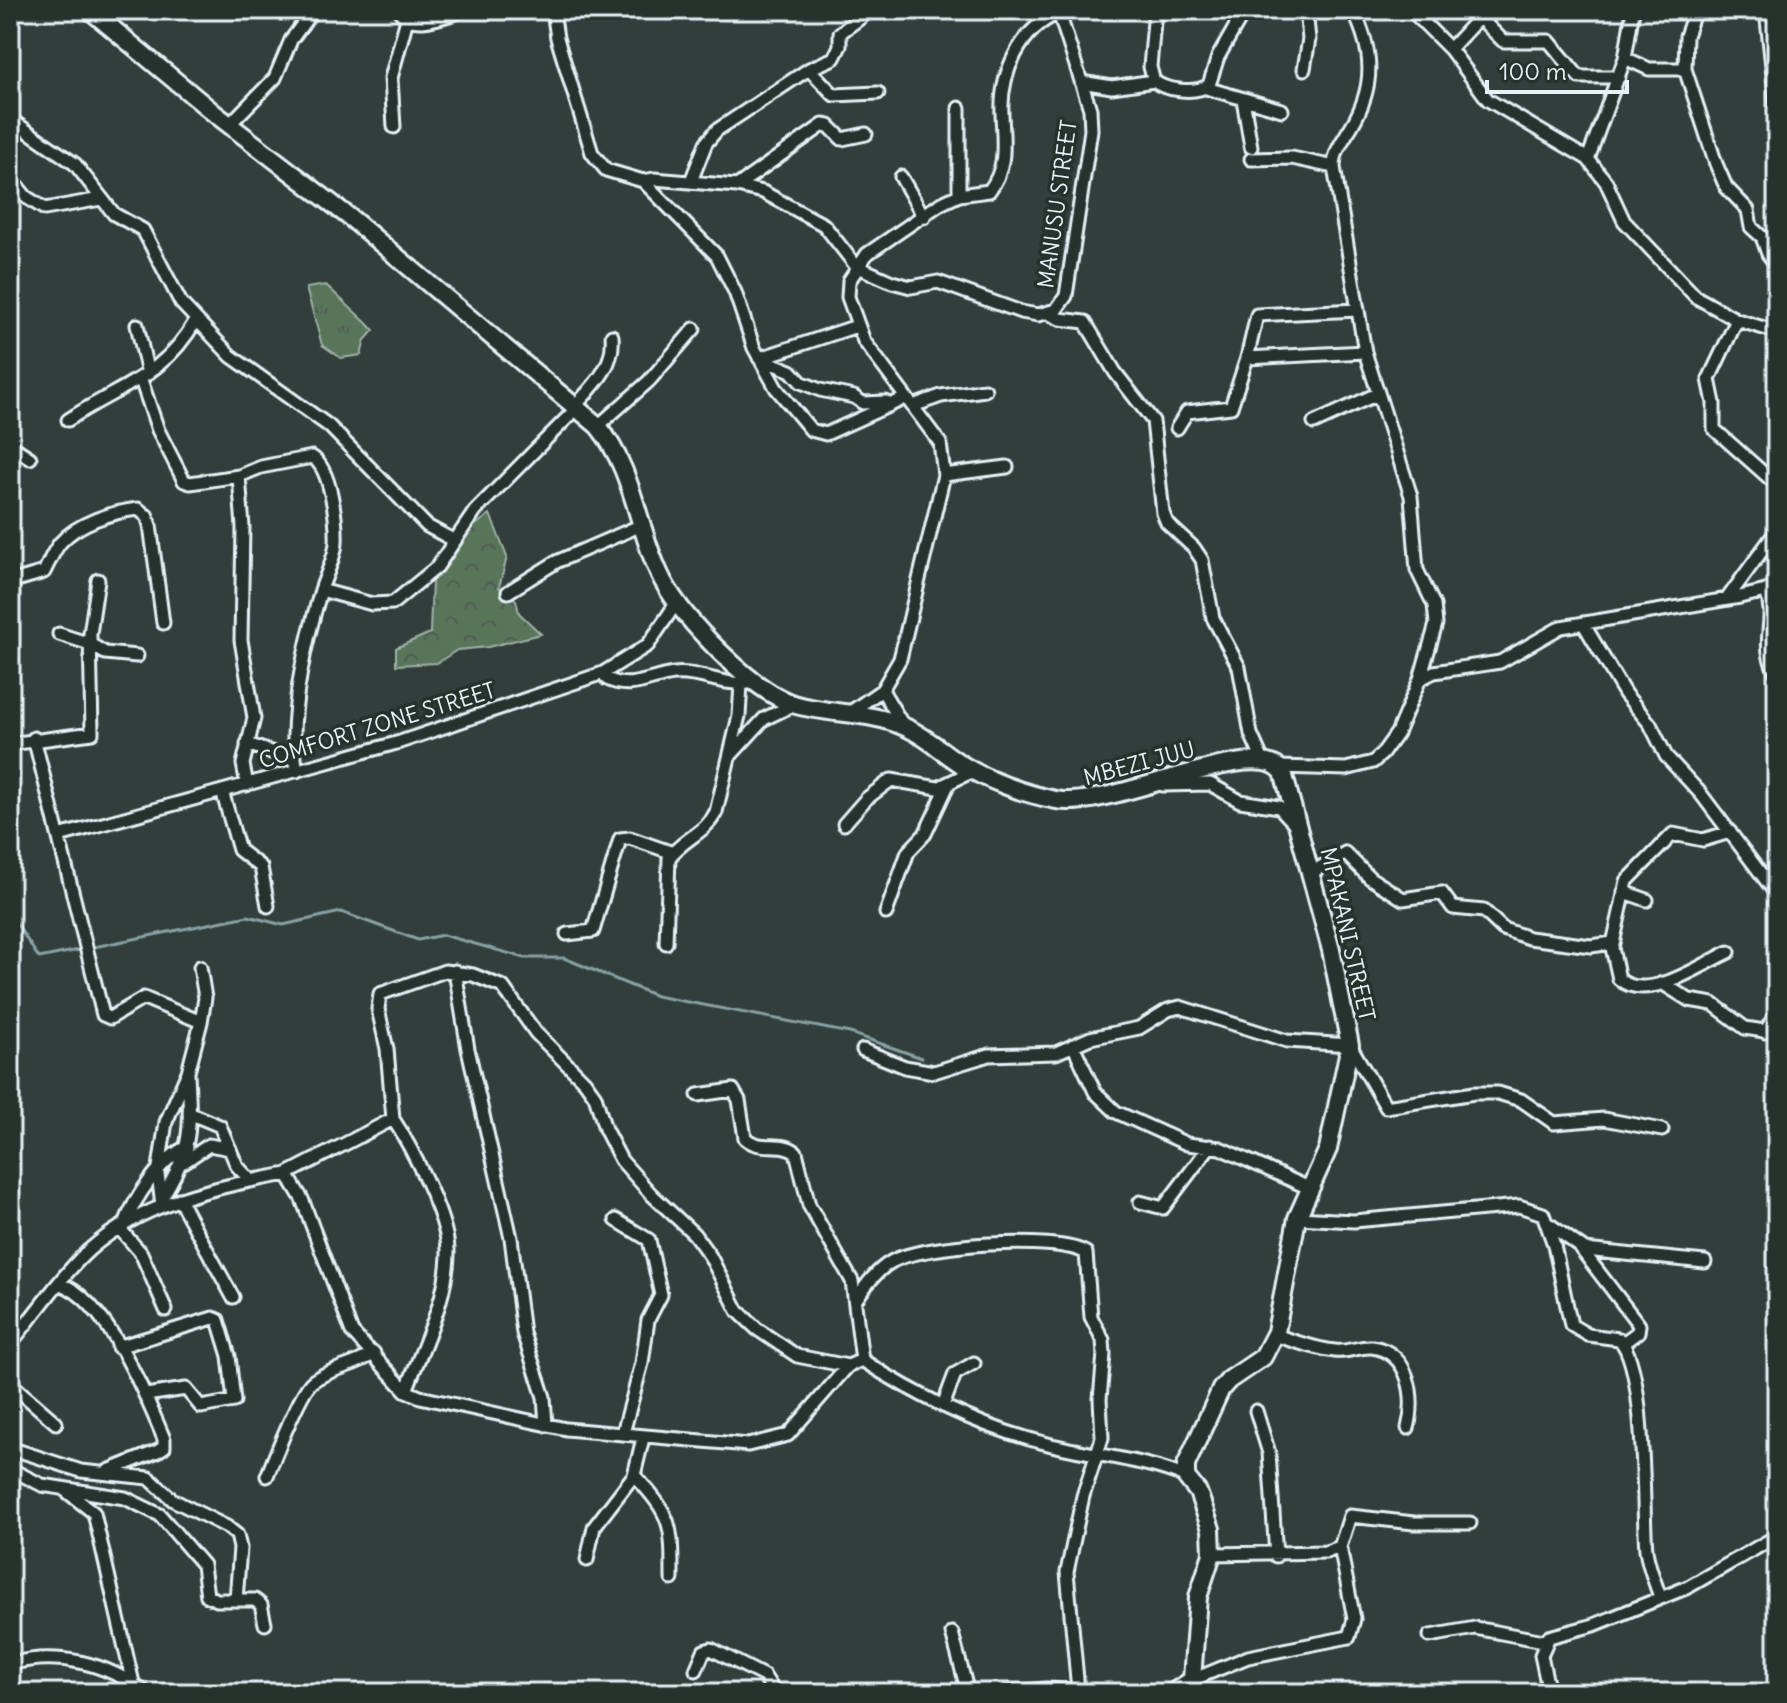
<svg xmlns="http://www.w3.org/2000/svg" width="1787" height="1703" viewBox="0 0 1787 1703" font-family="Delius,sans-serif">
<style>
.grass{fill:url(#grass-tufts);stroke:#a0b2a9;stroke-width:2}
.forest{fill:url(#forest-crowns);stroke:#a0b2a9;stroke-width:2}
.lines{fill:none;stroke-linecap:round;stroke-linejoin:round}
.stream{stroke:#88a1a5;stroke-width:3}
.street-casing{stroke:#e8f1f8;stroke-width:17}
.secondary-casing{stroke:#e8f1f8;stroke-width:22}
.street{stroke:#26332d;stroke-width:11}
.secondary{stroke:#26332d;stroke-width:16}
.labels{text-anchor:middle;stroke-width:7;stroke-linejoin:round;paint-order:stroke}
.street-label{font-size:22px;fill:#e8f1f8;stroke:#26332d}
</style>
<defs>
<pattern id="grass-tufts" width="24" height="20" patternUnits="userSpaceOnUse" patternTransform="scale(2)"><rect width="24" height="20" fill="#59745a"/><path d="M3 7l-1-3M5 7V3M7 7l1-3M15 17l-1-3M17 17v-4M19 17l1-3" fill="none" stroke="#4f5c51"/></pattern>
<pattern id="forest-crowns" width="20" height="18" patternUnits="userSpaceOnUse" patternTransform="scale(2)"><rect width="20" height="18" fill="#59745a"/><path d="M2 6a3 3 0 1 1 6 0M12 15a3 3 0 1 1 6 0" fill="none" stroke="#4f5c51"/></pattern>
</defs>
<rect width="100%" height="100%" fill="#323e3b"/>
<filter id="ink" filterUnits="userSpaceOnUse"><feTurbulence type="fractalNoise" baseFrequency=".0125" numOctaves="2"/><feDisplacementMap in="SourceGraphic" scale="16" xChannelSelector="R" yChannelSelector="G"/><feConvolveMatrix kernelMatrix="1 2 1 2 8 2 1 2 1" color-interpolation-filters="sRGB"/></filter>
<g filter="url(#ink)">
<path class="grass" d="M326,285L374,330L365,340L361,355L341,358L322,345L306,288Z"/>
<path class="forest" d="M490,514L507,557L499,587L516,600L519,613L541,634L488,647L457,650L437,663L396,665V648L430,633L432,580L469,530Z"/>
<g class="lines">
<path class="stream" d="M10,914L39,958L248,916L283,925L341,912L418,940L443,935L525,958H564L656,996L850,1033L922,1058
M642,1692V1693"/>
<defs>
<path id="street" d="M399,10C413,32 445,15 466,10
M553,10L557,38L592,153L606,170L643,181L717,256L735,292L754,348L776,388L811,430L826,434L899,401
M1155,10L1150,67L1154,81C1166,91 1196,94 1209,85L1218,57L1245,10
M1411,10L1450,49L1488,100L1588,159L1606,182L1624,221L1696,297L1737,320L1777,332
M1766,10L1777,114
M1480,18L1503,41H1549L1579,77H1619
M1450,49L1486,10
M1625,58L1649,69H1685L1716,164L1726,187L1748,210L1751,227L1762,237L1768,254L1777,266
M809,69L834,95L878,93
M1304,69L1309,39L1306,10
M1685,69L1686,36L1695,10
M1081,82L1112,87L1154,81
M1206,88L1282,110
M1243,99L1251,147
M959,108V195
M10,119L75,164L114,214L143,230L181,303L231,356L329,426L427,526L455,541
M229,125L275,78L291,40L313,10
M394,127L391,78L407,19
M1251,159L1292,158L1334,167
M1588,159L1625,58L1633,10
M10,177L26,197L45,209L101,199
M901,177L924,217
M643,181L654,179L737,186L763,192L824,225L856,266L892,282L911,287L938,282L1021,312L1038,315L1056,310L1066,296L1091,130L1090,109L1058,10
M691,181L706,143L717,130L809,69L834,58L840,46V33L864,15
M737,186L823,125L829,126L842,139L866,134
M1048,313L1060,319L1085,322L1115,372L1153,421L1163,513L1167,523L1194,548L1202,560L1213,618L1239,667L1251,734L1263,761
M1737,320L1709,379L1714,403V429L1777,485
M137,325L148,374
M759,358L791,371L801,382L820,390L854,397L863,403L886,402
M760,358L857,326
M1247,358L1257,315L1357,310
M141,380L158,430L184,481L190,483L239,476L261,467L312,457C331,468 337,522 336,543C335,558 326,574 321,590C306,641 286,719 297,771
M576,405C594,385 615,366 612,336
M913,406L941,396L985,390
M68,420C120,385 163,378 196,320
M1314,423L1377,394
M598,426L649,381L694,329
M1177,428L1187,412L1231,407L1247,358L1365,352
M10,445L30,458
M944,475L1007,467
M239,476L243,527L241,640L254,718L243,764L247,785
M10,582L44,572C49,562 53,552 60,543C77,523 112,512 138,509L147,516L150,525L163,623
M321,590L372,604L393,603L437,567L475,511L578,407
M1766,591C1778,622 1758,643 1777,674
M508,592L556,562L644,524
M1727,599L1777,530
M1583,623L1625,694L1650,724L1666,756L1701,794L1777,895
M59,634L90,644L105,653L137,656
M603,673L607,679C631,691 650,677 674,674C698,671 722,686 748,683
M1420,679L1434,672L1500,662L1561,627L1740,597L1766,591L1777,584
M882,690L903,725
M849,713L882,690L900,659L944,475L940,443L864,341L848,297L849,281L867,254L940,204L959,195L989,191C1008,167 1003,142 1002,114C1000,73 1021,28 1059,13
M34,738L103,1015L110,1018L144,998L201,1022L188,1072L166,1122L158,1174L162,1206
M10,744L92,733L90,634L98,580
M247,744L295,760
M730,756L764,719L795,704
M1279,767L1346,769L1373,762L1382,754L1397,733L1420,679L1436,624L1434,605L1417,570L1411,496L1365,352L1334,167C1334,152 1343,140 1351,127C1375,87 1374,52 1353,10
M1163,785L1210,784L1240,801L1279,807L1294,823
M222,791L239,850L261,867L268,906
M844,824L866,799L891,780L938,788L973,771
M59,836L400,742L603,673L648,645L677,602
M1311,873L1345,853L1370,878L1403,899L1442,893L1453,908L1484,911L1503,929L1529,938L1591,946L1613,943
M1624,892L1647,900
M886,913L908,852L925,834L948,785
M567,934L593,931L620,839L630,838L673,853
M666,943L669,858C682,839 706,833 716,812L739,716L741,684
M1729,952C1702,964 1647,1004 1619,979L1612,948L1627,881L1673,834L1703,840L1730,832
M200,967L205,998L201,1022
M455,971L468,1049L511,1238L523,1333L544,1397L546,1425
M1662,983L1689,1000L1713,1004L1745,1028L1777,1033
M1765,1032L1777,1012
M1073,1045L1095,1092L1116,1112L1187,1144L1220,1148L1309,1188
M863,1050L905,1067L934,1072L989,1055L1056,1053L1090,1038L1139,1028L1168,1010L1180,1007L1287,1041L1350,1045L1386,1107L1474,1093H1498L1521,1100L1554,1123L1604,1119L1662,1130
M698,1095L733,1090L739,1100L745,1138C760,1152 781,1140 796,1152L809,1205L852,1281L862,1360
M189,1113L220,1126L237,1166L251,1181
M393,1119C411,1146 447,1217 448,1249C449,1296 422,1348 406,1391
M184,1162L209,1145L230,1149
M287,1174L393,1119L387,1049L378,1009L380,994L445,971L473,975L503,987L536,1033L585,1082L595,1096L605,1129L621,1160L651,1194L694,1234L710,1256L738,1311L757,1329L797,1356L848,1366
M161,1199C192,1149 191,1132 188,1074
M179,1199L233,1297
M1140,1202L1163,1208L1210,1146
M1297,1218L1354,1221L1519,1206L1543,1214L1554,1245L1571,1325L1588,1335L1619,1339C1647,1366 1642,1507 1646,1550C1648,1566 1655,1582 1660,1597
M616,1220L649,1240L661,1295L648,1320L642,1363L623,1433
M125,1224C134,1199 162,1157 187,1147
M1550,1225L1585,1250L1705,1262
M119,1228L141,1253L166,1310
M1581,1249L1639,1325L1638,1332L1623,1343
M60,1284C106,1298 147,1398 164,1439V1447L158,1451L108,1471
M857,1298C866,1285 877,1270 891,1262C921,1244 1057,1235 1086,1253L1091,1317L1103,1340L1104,1354L1100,1399L1102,1438L1083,1496L1067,1572L1078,1690
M1275,1335C1293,1341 1315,1349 1335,1351C1347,1353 1359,1346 1372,1347C1410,1352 1416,1398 1408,1428
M10,1344C36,1313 60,1277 89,1250C143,1202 218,1186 287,1174L302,1199L352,1332L406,1391L420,1397L566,1429L748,1445L788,1435L848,1366L862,1360C919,1397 982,1428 1048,1444C1094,1456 1143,1459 1186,1477
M118,1347L213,1318L218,1320L229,1356L234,1401L201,1407L186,1389L146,1395
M10,1383L56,1423
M943,1406L955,1374L974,1363
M1256,1411L1269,1453L1276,1556
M10,1448L81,1471L149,1478L173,1500L227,1527L237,1535L240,1548L236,1600
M10,1469L42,1485L125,1498L160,1515L203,1565L207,1596L217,1600H255L261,1605L265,1624
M634,1475C672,1516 672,1523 672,1579
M267,1476C274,1459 301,1389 313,1381C332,1367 355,1367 374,1353
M65,1490L94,1513L133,1683
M1773,1537L1777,1554
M1212,1554L1326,1552L1340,1547L1350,1516L1414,1523H1470
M587,1560L594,1527L634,1475L643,1438
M952,1633L968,1693
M1430,1636L1475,1628L1544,1641
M10,1664C58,1651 107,1663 146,1693
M696,1670L704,1651L711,1649L764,1676L775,1693
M1192,1680L1248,1657L1349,1637L1354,1619L1340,1547
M1005,1693L1046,1689L1130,1693
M1549,1693L1541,1655L1549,1637L1594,1625L1688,1587L1777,1536"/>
<path id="secondary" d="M90,10L214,113L352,219L598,426C635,471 637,531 663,581C685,621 750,689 793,704C829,715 871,711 905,727C926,736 942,752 961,764C988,781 1025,794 1056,800C1110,811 1255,734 1283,772L1331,950L1350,1045L1328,1149L1297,1218L1276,1332L1263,1357L1229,1380L1221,1389L1186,1465V1477L1198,1492L1211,1529L1212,1554L1198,1597L1192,1680L1172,1693"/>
</defs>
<use href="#street" class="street-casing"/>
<use href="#secondary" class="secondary-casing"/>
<use href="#street" class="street"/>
<use href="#secondary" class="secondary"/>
</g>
</g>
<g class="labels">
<g class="street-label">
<text transform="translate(1057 204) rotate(-82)" y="8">MANUSU STREET</text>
<text transform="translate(377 725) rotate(-17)" y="8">COMFORT ZONE STREET</text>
<text transform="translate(1139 763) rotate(-15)" y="8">MBEZI JUU</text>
<text transform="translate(1348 934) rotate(77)" y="8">MPAKANI STREET</text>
</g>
</g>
<rect width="1787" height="1703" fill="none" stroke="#26332d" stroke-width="40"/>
<rect x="20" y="20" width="1747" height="1663" fill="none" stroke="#e8f1f8" stroke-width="3" filter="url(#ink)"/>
<path d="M1487 80v12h140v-12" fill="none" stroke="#e8f1f8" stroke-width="4"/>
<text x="1499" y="80" font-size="24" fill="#e8f1f8" stroke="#26332d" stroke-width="6" paint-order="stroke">100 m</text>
</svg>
